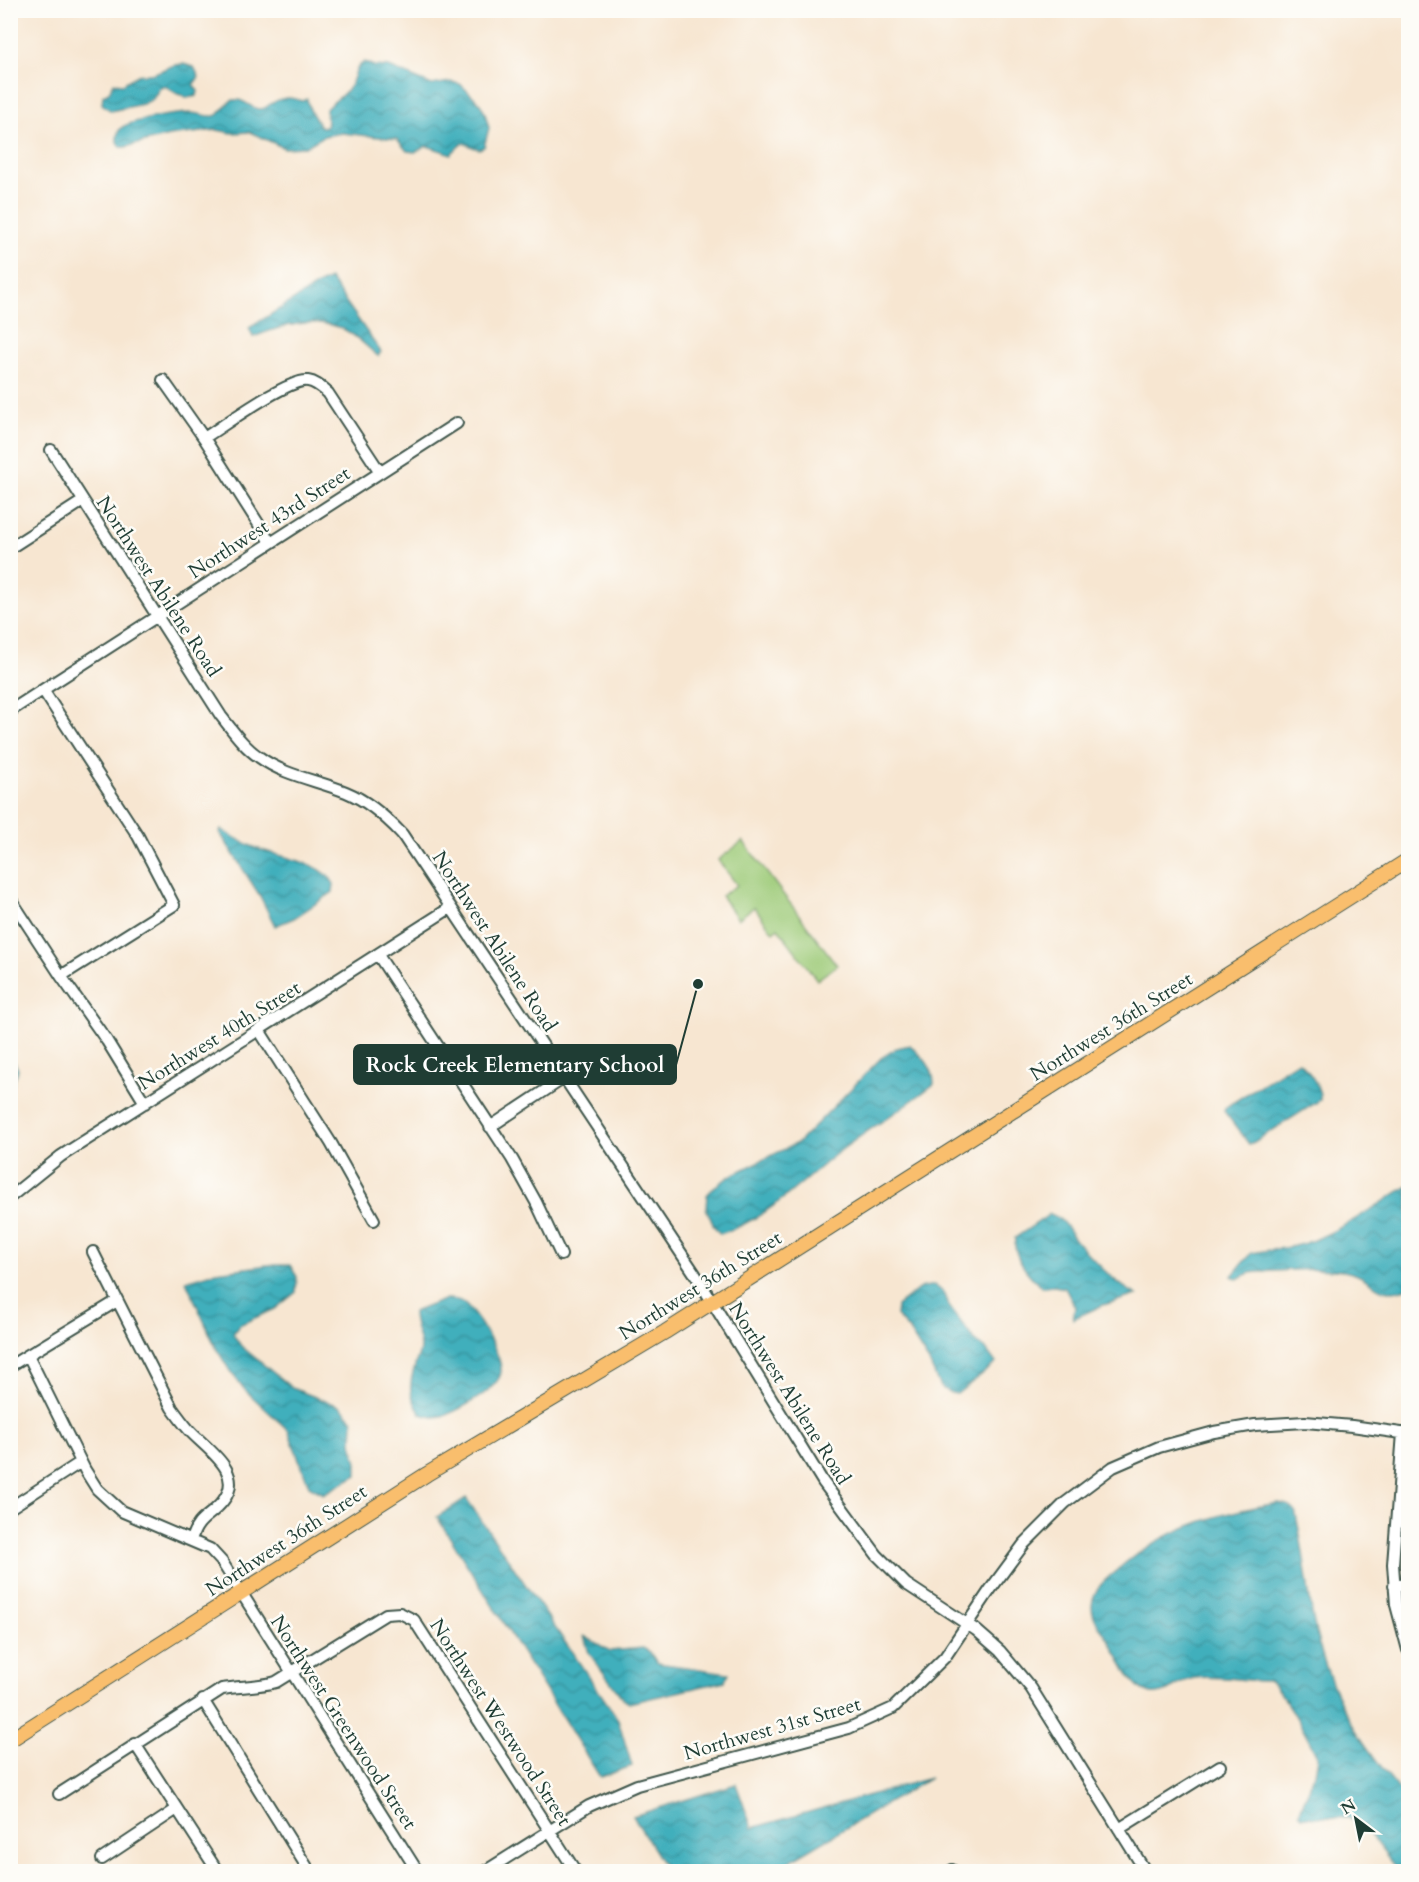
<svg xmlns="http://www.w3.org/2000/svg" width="1419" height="1882" viewBox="0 0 1419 1882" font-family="Cardo,serif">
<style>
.green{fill:#9ecb79;stroke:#5e8456;stroke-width:1.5}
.water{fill:url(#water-waves);stroke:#307678;stroke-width:1.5}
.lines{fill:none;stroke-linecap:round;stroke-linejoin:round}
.minor-casing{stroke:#3f564c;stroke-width:14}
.major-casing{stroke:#3f564c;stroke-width:16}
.minor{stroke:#fff;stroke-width:10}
.major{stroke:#f9be6d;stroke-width:14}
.labels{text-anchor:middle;stroke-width:5;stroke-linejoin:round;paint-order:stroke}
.street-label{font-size:20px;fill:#1f3d34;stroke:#fdfcf7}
.leader{fill:none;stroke:#1f3d34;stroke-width:2}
.callout-dot{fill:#1f3d34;stroke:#fdfcf7;stroke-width:2}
.callout{fill:#1f3d34;stroke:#1f3d34;stroke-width:2}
.callout-label{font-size:21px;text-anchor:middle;font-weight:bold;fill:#fff}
</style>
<defs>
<pattern id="water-waves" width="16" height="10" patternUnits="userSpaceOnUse" patternTransform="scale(1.5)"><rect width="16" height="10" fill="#40afbc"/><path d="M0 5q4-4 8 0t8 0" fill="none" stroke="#35909a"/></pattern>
</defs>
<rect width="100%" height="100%" fill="#fdfcf7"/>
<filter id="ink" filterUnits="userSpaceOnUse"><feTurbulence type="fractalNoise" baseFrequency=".0167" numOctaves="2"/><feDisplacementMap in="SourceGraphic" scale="12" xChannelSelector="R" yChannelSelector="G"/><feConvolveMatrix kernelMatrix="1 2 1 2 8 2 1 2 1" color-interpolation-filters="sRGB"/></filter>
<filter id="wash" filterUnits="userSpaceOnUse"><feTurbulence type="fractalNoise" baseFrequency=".008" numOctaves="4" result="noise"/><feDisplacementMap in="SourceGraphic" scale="24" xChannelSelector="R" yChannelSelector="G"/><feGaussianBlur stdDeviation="1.35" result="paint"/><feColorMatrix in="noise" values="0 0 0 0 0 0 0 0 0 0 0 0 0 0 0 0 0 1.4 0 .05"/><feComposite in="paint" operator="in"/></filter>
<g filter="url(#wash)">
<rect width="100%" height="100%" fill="#f7e6d1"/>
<path class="green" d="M743,841L837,965L817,980L778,928L773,932L754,907L738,919L721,896L737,885L718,860Z"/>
<path class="water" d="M365,62L374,66L389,67L432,85L450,82L460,84L479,102L485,113L489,128L484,147L479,149C459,144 468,137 451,154L427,146L415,152L407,151L397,139L342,133L324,136L305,147L284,148L250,132L232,133L217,130L169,136L125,147H121L117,142C117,137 117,133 120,129C128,120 178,113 191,113C199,113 207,117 214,116C222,115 224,105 231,101C243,96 250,109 260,109C265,109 265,108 269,105C281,97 289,96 302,101L307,99L310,110L319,125L321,127L327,126L326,109C333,101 344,96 350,86C356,77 354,66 365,62Z
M183,64L194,67L199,77L193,85L198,91L197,96L187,98C183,94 181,96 176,93C169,90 169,85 160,87L153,99L143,104L111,111L102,104L103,95L109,92L114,83L123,84C128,80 134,77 140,74C161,76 163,65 183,64Z
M330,279L381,352L378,356C368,348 357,336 345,330C316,315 281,326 253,337L249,328L319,284Z
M221,829C233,837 245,844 259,849C279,857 324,862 334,884L333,892L294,918L275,926L260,896L220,833Z
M910,1045C922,1056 934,1067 934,1084C903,1109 868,1129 836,1154C800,1183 766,1220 720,1234L714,1226L706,1208L707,1195L714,1187L732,1175L799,1142L881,1058L897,1048Z
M11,1056L18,1069L11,1090H10Z
M1298,1061C1308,1070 1321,1086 1320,1100L1254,1142L1249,1144L1227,1115L1224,1111L1226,1107Z
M1408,1186V1287C1377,1299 1376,1280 1352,1273C1327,1266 1283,1271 1257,1272L1249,1273L1238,1279L1232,1276L1251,1253C1271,1249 1292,1249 1311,1241C1345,1228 1377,1205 1408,1186Z
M1050,1214C1065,1219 1069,1233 1079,1244C1097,1263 1114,1283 1137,1295L1103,1305L1073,1319L1075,1307L1065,1288L1054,1286L1042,1287C1028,1275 1013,1257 1015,1238Z
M268,1265H290L297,1277L296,1292L275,1309L239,1325L233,1334L241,1346L292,1388L341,1407L353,1420L352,1443L357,1463V1475L323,1494L309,1486L288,1430L245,1390L230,1371L216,1348L186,1281L216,1272Z
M934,1285L943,1292L948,1305L975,1341L985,1348L996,1363L957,1394L951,1393L940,1387L930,1364L908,1329L896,1316L897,1306L920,1288Z
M446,1299C450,1299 456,1299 460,1301C474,1308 507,1361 500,1376C493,1392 452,1416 435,1417C430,1417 425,1415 421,1414C409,1395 408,1387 415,1366C416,1360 420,1354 420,1348C420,1335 412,1325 413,1312Z
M466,1498L618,1719L632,1766L600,1777L437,1517Z
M1279,1503L1288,1505L1295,1511C1305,1551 1307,1593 1316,1633C1334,1705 1362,1745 1408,1800V1871H1398L1360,1822L1349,1818L1302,1816L1299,1813L1315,1773L1318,1758C1308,1739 1285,1691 1268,1681C1247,1681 1213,1675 1195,1678C1179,1680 1165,1699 1148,1693C1132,1688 1119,1656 1110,1642C1103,1632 1092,1619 1092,1606C1093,1589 1105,1580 1117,1570C1163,1529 1220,1512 1279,1503Z
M584,1636L610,1651L643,1648L650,1652L657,1663L729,1673L725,1681L629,1703L623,1699L589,1653Z
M930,1778L773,1871H667L633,1816L736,1784L752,1828Z"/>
</g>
<g filter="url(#ink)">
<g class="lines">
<defs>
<path id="minor" d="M163,380L204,438L270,542
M204,438C223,426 289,378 308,381C316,382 322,388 328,393L380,472
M51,450L221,716C233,731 244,747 259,757C285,776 317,780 346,792C368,801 386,817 402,834L695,1274L823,1482L877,1555L906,1584L976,1630L1000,1651L1031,1688L1146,1872
M10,548L83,501
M43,690L138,836L174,905L61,976
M10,711L457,423
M10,898L61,976L107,1041L145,1103
M378,955L512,1159L536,1202L561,1255
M259,1030L331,1143L374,1220
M490,1127L564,1078
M10,1197L61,1156L450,908
M93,1252L172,1408C177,1415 183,1423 189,1430C206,1449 246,1472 223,1501C210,1518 198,1516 191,1540
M28,1355L85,1470L97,1489L121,1511L210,1549L222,1562L418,1872
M10,1366L117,1301
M1403,1433L1393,1564L1396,1605L1408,1650
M10,1508L81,1462
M1394,1585H1408
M203,1700L310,1872
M135,1744L218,1872
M59,1794L222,1689C240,1686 258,1687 276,1682L386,1614L400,1613L414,1620L576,1872
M1119,1829L1220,1766
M102,1859L177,1809
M952,1870L955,1872
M484,1872L589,1806L637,1785L849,1728L893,1708L945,1657L990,1590L1024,1544L1065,1503L1113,1467L1159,1447L1214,1432L1255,1425L1305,1422L1352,1426L1408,1434"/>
<path id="major" d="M10,1740L427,1474L665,1332L1408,860"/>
</defs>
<use href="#minor" class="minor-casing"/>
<use href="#major" class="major-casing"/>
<use href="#minor" class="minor"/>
<use href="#major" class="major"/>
</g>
</g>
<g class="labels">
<g class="street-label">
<text transform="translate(269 522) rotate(-33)" y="7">Northwest 43rd Street</text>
<text transform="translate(159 586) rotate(57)" y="7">Northwest Abilene Road</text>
<text transform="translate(495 941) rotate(57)" y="7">Northwest Abilene Road</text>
<text transform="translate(1111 1026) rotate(-32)" y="7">Northwest 36th Street</text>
<text transform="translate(219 1035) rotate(-32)" y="7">Northwest 40th Street</text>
<text transform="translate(700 1285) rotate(-32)" y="7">Northwest 36th Street</text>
<text transform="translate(790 1393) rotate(58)" y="7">Northwest Abilene Road</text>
<text transform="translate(286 1540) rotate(-33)" y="7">Northwest 36th Street</text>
<text transform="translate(344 1722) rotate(57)" y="7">Northwest Greenwood Street</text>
<text transform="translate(501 1722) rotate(57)" y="7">Northwest Westwood Street</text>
<text transform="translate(772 1728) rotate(-16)" y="7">Northwest 31st Street</text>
</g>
</g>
<path class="leader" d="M698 984L676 1065"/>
<circle class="callout-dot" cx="698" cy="984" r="6"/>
<rect class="callout" x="354" y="1045" width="322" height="39" rx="6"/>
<g class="callout-label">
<text x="515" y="1072">Rock Creek Elementary School</text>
</g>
<rect width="1419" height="1882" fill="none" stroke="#fdfcf7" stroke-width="36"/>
<g transform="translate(1356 1819) rotate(328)" stroke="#fdfcf7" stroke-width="4.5" paint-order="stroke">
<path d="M0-4.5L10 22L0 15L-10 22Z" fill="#1f3d34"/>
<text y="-9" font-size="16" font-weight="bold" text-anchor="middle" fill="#1f3d34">N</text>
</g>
</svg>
